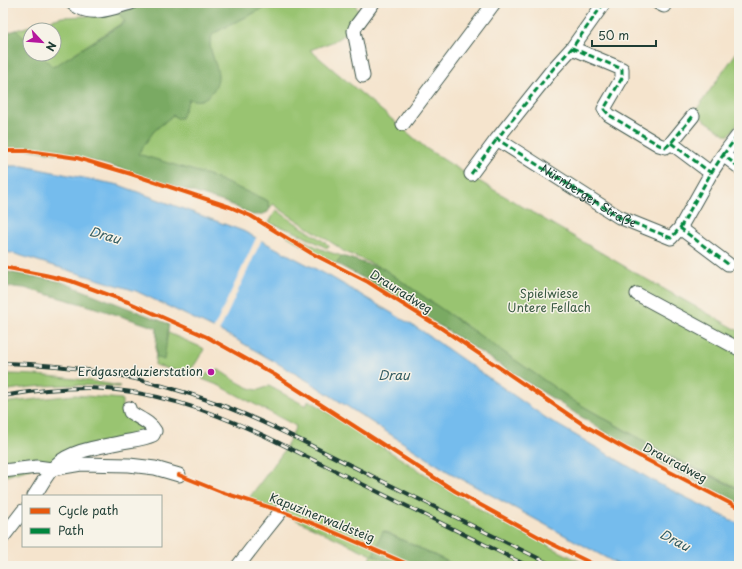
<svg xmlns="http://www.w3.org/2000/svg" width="742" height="569" viewBox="0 0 742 569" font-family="'Playpen Sans',sans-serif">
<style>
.green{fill:#99c471;stroke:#5c8052}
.forest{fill:#7aaa63;stroke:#4c744c}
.water{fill:#75bced;stroke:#4a7c90}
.pier{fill:#f5e4cd}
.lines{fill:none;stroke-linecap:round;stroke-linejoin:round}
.minor-casing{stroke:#3f564b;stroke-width:15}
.minor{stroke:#fff;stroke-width:13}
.rail-casing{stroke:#1f3d34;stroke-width:4}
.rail{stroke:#f7f3e8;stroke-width:2.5;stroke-dasharray:8;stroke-linecap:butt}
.quiet{stroke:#00873e;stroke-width:3;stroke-dasharray:6 3;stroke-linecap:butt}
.cycleway-casing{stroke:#f7f3e8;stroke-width:6}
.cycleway{stroke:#e8590c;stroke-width:4}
.poi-dot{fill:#b5179e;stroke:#f7f3e8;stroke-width:1.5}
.labels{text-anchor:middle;stroke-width:3;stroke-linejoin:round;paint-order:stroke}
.street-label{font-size:12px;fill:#1f3d34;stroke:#f7f3e8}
.park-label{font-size:12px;fill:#375840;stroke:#f7f3e8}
.poi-label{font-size:12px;fill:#1f3d34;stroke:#f7f3e8;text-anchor:end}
.water-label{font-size:13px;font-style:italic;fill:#345d62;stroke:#f7f3e8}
</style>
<rect width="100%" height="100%" fill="#f7f3e8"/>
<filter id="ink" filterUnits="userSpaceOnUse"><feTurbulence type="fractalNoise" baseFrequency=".025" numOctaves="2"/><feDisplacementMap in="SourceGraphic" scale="8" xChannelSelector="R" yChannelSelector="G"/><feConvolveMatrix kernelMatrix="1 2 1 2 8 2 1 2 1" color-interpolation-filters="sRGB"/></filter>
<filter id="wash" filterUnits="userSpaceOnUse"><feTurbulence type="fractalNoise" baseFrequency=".012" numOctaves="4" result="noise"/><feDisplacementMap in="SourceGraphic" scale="16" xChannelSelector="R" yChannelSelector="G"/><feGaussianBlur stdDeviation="0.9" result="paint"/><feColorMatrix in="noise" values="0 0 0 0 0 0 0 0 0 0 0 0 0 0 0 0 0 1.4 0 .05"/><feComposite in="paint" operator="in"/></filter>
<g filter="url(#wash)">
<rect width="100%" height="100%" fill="#f5e4cd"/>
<path class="green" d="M274,3H356V7L362,13L350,29L339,38L332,42L310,50L427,149L460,170L646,279L739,331V488L678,460L574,401L384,269L343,251L337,246L284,212L273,204L270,208L268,201L208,175L137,154L154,131L173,115L177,118L189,99L218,76L209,43L211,37L214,33Z
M118,12L125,21L53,67L40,54H54V30H30V44L16,30L62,17L86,16Z
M739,49V122L728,136L694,113Z
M276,210L278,211L285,216L326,243L329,246V247L327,248L293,231L269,223Z
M286,232L321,249L332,253L342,256L338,260L337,264L317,254L289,237L286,235Z
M157,328L203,348L204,349L203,351C197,360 193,373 181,372L155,365Z
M219,370C228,376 247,389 257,390C261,390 265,387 269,386L306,406L309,400L495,519L589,566H457L384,531L373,555L398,566H366L372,555L249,498L284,451L296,426L220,386L202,379L208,373L213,375L214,371Z
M3,374C42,374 81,379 120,386L119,387C80,384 42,384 3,391Z
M74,395L122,399V411L146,427L138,436L3,477V403Z"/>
<path class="forest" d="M150,3H274L214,33C204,45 217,61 218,75C219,84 211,97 201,100C197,101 193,100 189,99L181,118H177L173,115L154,131L138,154L208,175L268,201L270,208L268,212L261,215H252L230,204L125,170L69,155L28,149L3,148V34L16,30L30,44V54H40L53,67L125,22L118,12Z
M342,256L384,269L574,401L678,461L739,489V503L628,447L401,301L369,281L337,264L338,260Z
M3,271L59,281L169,324L164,360L156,357L157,328L93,307L24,288L3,286Z
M383,531L457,566H398L373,555Z"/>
<path class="water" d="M3,166H23L119,185L243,231L331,277L422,331L546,418L657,483L739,524V566H621L447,471L308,381L232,337L136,291L12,253L3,252Z"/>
<path class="pier" d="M257,236L262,239L219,332L213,330Z"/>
</g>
<g filter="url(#ink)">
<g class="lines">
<defs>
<path id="minor" d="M72,3C74,5 77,7 80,8C95,16 115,7 131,3
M604,3L572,48L553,69L497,139L619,217L671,238L680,228L728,264
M658,3L664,6
M572,48L622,69V78L604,109L609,115L659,145L666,147L671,143L693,116
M363,76L354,31L356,26L373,3
M403,124L494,3
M671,143L711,173
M723,155L739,134
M471,174L497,139
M680,228L711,173L723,155L739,167
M637,294L739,349
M3,471L37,467L52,469L81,464L129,465L155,468L179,475
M34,496C41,486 47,473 56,465C73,449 101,447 123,442C133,440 144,439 153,435L155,431C150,422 138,418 130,412L129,408
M3,537L23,511
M238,566L265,531L281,511"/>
</defs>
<use href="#minor" class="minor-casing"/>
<use href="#minor" class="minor"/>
<defs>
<path id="rail" d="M3,363C76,364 148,378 216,403C270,423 321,451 372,476C433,506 493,536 554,566
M3,396C31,391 59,388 88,388C150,389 209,410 265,436L528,566"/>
</defs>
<use href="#rail" class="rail-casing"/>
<use href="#rail" class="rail"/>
<g class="quiet">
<path id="s1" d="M604,3L572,48L553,69L497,139L619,217L671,238L680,228L728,264"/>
<path d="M658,3L664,6"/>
<path d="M572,48L622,69V78L604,109L609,115L659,145L666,147L671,143L693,116"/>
<path d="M671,143L711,173"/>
<path d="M723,155L739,134"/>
<path d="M471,174L497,139"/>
<path d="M680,228L711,173L723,155L739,167"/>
</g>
<defs>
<path id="cycleway" d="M3,151H28L77,158L131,174L230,207L251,216L311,253L368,282L401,303L441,328L584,425L626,449L739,508
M3,267L45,275L71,281L128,302L207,337L275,375L455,491L550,543L597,566
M179,475L221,492L281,511L322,527L412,566"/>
</defs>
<use href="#cycleway" class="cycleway-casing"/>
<use href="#cycleway" class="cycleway"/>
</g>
</g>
<circle class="poi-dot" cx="211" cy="372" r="4"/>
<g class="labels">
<g class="street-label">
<text dy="4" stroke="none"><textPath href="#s1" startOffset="281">Nürnberger Straße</textPath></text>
<text transform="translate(401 292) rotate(32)" y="4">Drauradweg</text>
<text transform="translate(675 463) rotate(28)" y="4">Drauradweg</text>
<text transform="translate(322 518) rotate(22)" y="4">Kapuzinerwaldsteig</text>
</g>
<g class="park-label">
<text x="549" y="298">Spielwiese<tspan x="549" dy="14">Untere Fellach</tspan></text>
</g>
<g class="poi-label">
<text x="203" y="376">Erdgasreduzierstation</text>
</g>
<g class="water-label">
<text transform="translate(105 235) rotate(16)" y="5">Drau</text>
<text x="394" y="380">Drau</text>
<text transform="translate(675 540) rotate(27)" y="5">Drau</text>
</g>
</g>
<rect width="742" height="569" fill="none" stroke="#f7f3e8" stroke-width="16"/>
<rect x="22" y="495" width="140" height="52" fill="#f7f3e8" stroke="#a1aaa0"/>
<rect x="30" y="508" width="20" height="6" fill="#e8590c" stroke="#a1aaa0"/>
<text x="58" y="515" font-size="12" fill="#1f3d34">Cycle path</text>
<rect x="30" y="528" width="20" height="6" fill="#00873e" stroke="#a1aaa0"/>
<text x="58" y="535" font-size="12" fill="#1f3d34">Path</text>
<g transform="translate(42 42) rotate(116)"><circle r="19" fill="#f7f3e8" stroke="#a1aaa0"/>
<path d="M0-3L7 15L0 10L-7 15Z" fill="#b5179e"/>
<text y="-6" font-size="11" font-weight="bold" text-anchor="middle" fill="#1f3d34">N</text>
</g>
<path d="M592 40v6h64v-6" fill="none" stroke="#1f3d34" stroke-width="2"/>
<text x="598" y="40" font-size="12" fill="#1f3d34" stroke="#f7f3e8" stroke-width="3" paint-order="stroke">50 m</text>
</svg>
